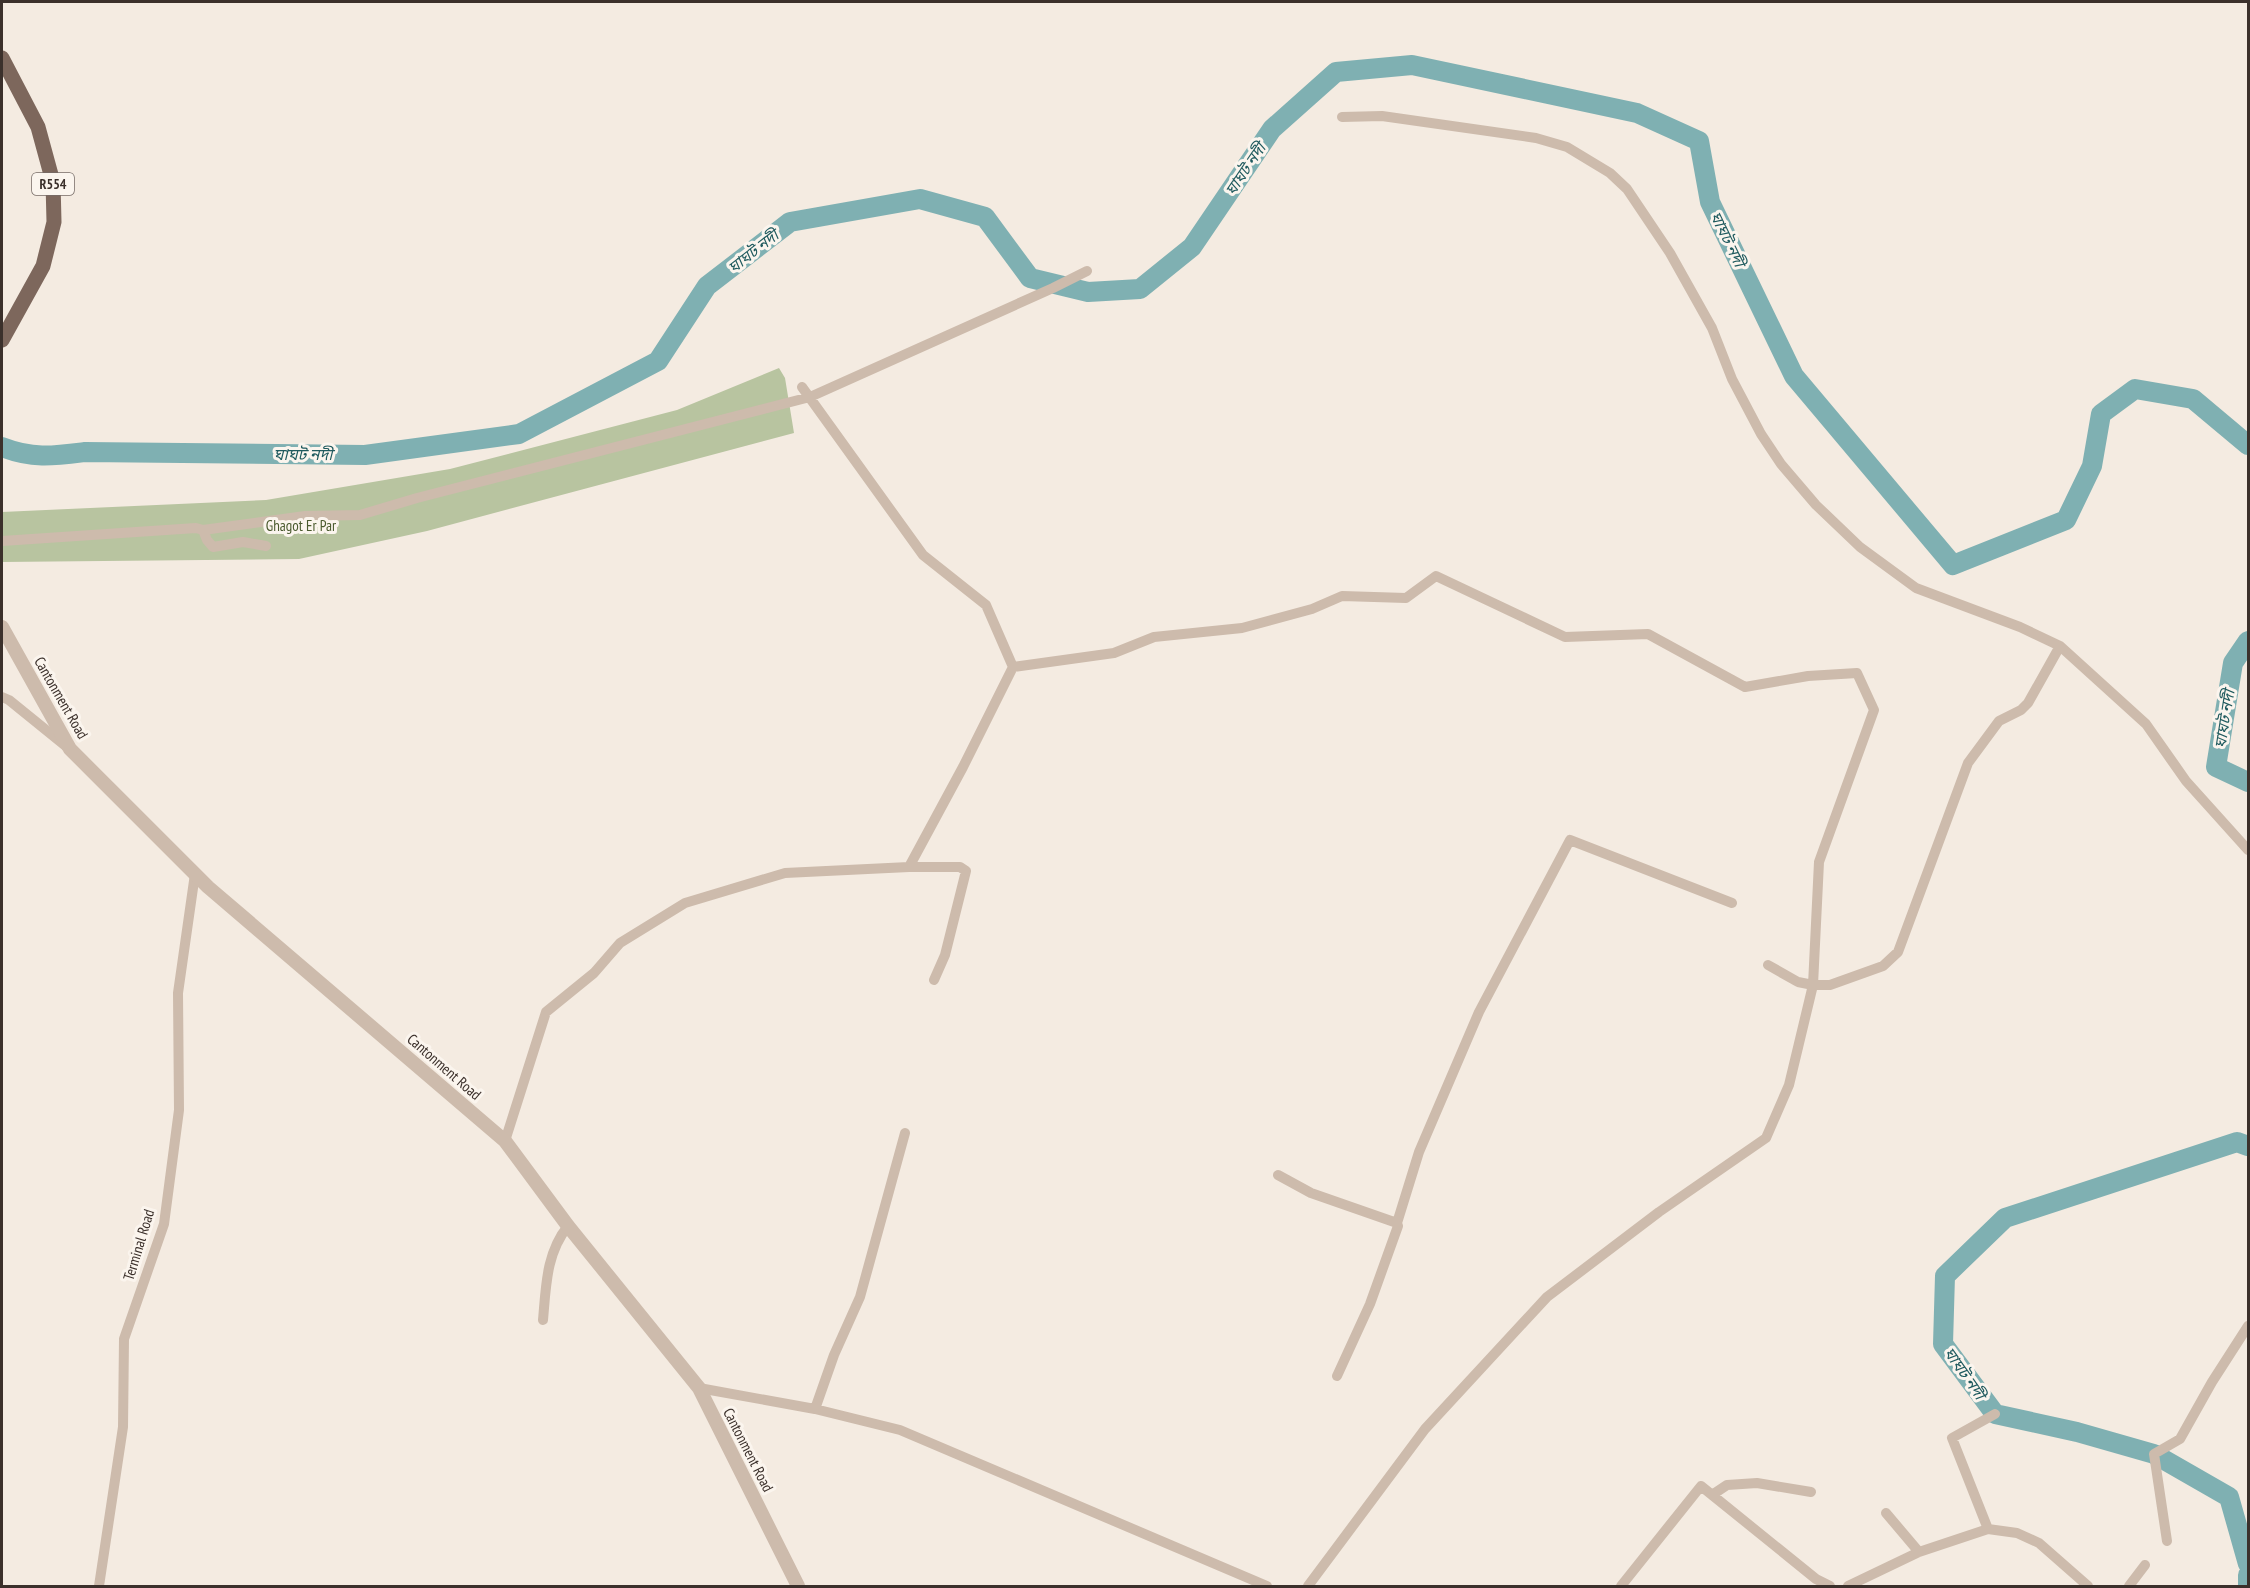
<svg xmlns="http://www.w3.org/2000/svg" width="2250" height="1588" viewBox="0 0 2250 1588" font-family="'PT Sans Narrow','Noto Sans Bengali',sans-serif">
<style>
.green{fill:#b8c4a0}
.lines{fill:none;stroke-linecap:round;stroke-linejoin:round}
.river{stroke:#7fb0b2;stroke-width:20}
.minor{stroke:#cdbbac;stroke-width:10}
.tertiary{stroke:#cdbbac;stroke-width:14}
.primary{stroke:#7d675c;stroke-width:15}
.labels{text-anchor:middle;stroke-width:6;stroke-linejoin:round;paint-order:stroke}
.shield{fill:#fbf5ee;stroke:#756b66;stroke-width:1.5}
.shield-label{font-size:14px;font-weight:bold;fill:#3b302b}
.park-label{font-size:15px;fill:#4a5a2e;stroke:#fbf5ee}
.street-label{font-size:15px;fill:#3b302b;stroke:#fbf5ee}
.water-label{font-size:16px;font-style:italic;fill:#1f5a5e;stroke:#fbf5ee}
</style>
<rect width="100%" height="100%" fill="#f4ebe1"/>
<path class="green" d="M779,368L785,378L794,433L427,531L299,559L2,562V512L266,500L450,469L677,410Z"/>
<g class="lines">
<path class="river" d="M2,447C33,459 53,456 85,452L365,455L519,434L658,361L707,286L790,222L920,199L985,217L1030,278L1088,292L1140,289L1192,247L1272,129L1336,72L1412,65L1637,113L1699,141L1710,202L1794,376L1953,565L2066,520L2092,466L2101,414L2135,389L2193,399L2248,445
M2248,641L2233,663L2216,767L2248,782
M2248,1146L2237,1142L2005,1218L1945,1276L1943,1344L1995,1414L2077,1432L2154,1454L2229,1497L2248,1564
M2248,1586V1575"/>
<path class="minor" d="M1342,117L1382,116L1536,138L1567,147L1610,173L1627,189L1670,253L1712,328L1732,379L1761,434L1781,464L1816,505L1860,547L1916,588L2020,627L2060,646L2146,724L2186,781L2248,850
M2,541L196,528L203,530
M266,546L243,542L213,547L207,540L203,530L305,516L360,515L417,498L810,397L1053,288L1087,271
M1013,667L1114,653L1154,637L1242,628L1312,609L1342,596L1406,598L1436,576L1565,637L1648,634L1745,687L1808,676L1857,673L1874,710L1819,862L1813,985L1789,1085L1766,1138L1659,1212L1547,1297L1425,1429L1308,1586
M2,697L9,700L67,747
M909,867H960L966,871L945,955L934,980
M1768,965L1798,982L1813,985H1830L1883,966L1898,952L1968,763L1999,721L2021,710L2028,703L2060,646
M505,1141L546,1012L594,973L620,943L685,903L785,873L909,867L963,767L1013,667L986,605L923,555L802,387
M1278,1175L1311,1193L1397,1223
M543,1320C546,1287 546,1253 568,1226
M1337,1376L1370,1304L1398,1226L1397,1223L1419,1152L1479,1012L1570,840L1732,903
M699,1388L815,1409L900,1430L1267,1586
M815,1409L834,1355L860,1297L905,1133
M1712,1495L1727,1485L1757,1483L1811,1492
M1886,1513L1919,1552
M1988,1529L1952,1438L1995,1414
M2167,1541L2154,1454L2180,1439L2212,1382L2248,1326
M99,1586L123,1427L124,1339L164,1224L179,1110L178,993L195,874
M1621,1586L1701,1486L1816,1579L1830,1586
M1848,1586L1919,1552L1988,1529L2017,1533L2039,1543L2088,1586
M2129,1586L2145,1565"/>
<path class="tertiary" d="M2,627L70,749L208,887L505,1141L568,1226L699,1388L798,1586"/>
<path class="primary" d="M2,58L38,127L53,182L54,222L43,266L2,340"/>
</g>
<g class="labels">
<rect class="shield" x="32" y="173" width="42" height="22" rx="4.5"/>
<g class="shield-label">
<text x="53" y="189">R554</text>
</g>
<g class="park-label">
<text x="301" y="531">Ghagot Er Par</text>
</g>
<g class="street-label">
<text transform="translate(61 698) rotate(60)" y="5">Cantonment Road</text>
<text transform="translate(444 1067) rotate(41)" y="5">Cantonment Road</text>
<text transform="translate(139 1245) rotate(-73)" y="5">Terminal Road</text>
<text transform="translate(748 1450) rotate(63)" y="5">Cantonment Road</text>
</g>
<g class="water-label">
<text transform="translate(1245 169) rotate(-56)" y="6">ঘাঘট নদী</text>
<text transform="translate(1728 239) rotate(64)" y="6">ঘাঘট নদী</text>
<text transform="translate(753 251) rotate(-38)" y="6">ঘাঘট নদী</text>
<text x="303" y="460">ঘাঘট নদী</text>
<text transform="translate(2224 719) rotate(-81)" y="6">ঘাঘট নদী</text>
<text transform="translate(1965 1373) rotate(55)" y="6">ঘাঘট নদী</text>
</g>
</g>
<rect width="2250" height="1588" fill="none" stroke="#3b302b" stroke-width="6"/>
</svg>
